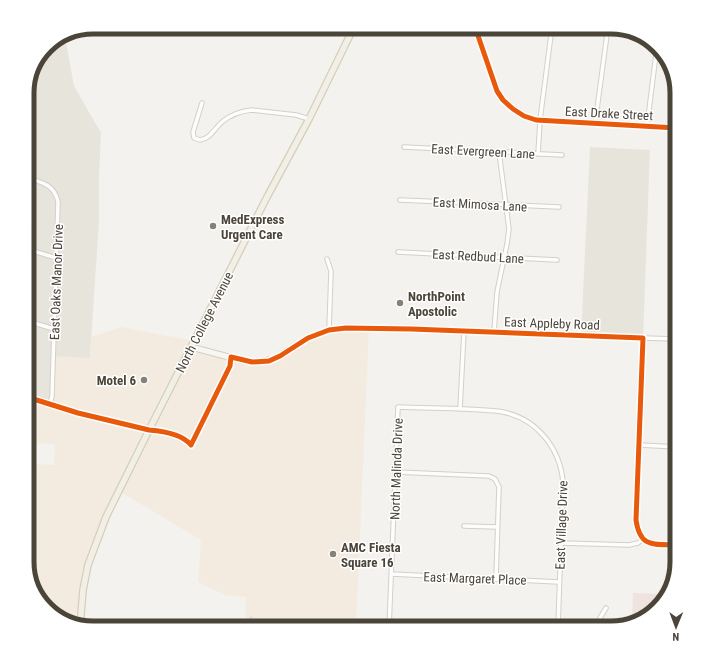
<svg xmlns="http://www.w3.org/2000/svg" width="704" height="655" viewBox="0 0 704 655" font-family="'Roboto Condensed',sans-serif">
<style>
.residential{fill:#e7e4dc}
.commercial{fill:#f3ebdf}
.medical{fill:#eee3df}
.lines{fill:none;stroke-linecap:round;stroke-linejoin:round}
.stream{stroke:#c0ddf1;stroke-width:1.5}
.street-casing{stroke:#d2d0cb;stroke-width:5.5}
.secondary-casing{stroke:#d3cfc5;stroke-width:7}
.primary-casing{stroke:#d6cebb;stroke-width:8}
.street{stroke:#fdfdfc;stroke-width:3.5}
.secondary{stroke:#f7f6f1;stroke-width:5}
.primary{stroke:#f2efe6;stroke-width:5.5}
.cycleway-casing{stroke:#fff;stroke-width:8}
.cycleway{stroke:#e8590c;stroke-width:5}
.poi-dot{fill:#868178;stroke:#fff;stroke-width:1.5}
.labels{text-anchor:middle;stroke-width:3;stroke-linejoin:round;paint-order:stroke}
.street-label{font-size:13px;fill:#4b4439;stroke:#fff}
.poi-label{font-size:13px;font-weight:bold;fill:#4b4439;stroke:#fff;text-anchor:start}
.rim{fill:none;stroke:#4b4439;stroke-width:5}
</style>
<rect width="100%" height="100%" fill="#f4f2ee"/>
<path class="residential" d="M65,37L74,86L101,133L99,176V220L90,358L52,396L50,404L27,397V88L49,43Z
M590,147L650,150L643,338L581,336Z"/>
<path class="commercial" d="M121,327L194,341L192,346L244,361L263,362L329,330L369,328L356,628H245L246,597L225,595L198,582L201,540L119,491L91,553L80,626L67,623L46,609L27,566V464L54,465L55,444L27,443V397L49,404L52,396L53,356L90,358L91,337Z"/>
<path class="medical" d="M633,593L667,594L658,609L632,620Z"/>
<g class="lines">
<path class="stream" d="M251,617V628"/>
<defs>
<path id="street" d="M202,103L193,132L194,138L200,140C210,139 215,128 222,122C230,115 242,111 252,110L296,115L309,119
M595,124L608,27
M647,126L657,46
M404,147L562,155
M538,154L540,120L552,27
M27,178C42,182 55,185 58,202L52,396L50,404
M400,200L559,207
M27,249L56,258
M398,252L557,260
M327,259L331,271L329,330
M27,321L54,329
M494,332L497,292L507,244L509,229L499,152
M643,338L677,339
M460,409L464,331
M640,445L677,447
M396,472L489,476L495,479L499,487L496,579
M464,526L497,527
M561,543L629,545L638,543L643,539
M391,574L559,582
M389,628L398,407C421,408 444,408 466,409C478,410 491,410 503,412C537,419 560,448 563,482L558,628
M600,628V618L606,608"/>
<path id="secondary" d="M475,27L497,91L503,100L513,109L524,116L536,120L677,128
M191,347L244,361L258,362L274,359L308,338L329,330L346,328L411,329L643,338L636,520C640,548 653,544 677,545
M27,397L78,413L149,430"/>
<path id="primary" d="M80,626L83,590L88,565L106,517L149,430L267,197L309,119L354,27"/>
</defs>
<use href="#street" class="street-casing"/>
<use href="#secondary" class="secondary-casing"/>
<use href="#primary" class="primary-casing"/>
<use href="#street" class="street"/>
<use href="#secondary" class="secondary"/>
<use href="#primary" class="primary"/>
<defs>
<path id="cycleway" d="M475,27L497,91L503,100L513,109L524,116L536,120L677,128
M27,397L78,413L149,430C162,431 182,434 191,445
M191,445L230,366L231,357L252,362L269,361L280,356L308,338L329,330L346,328L411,329L643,338L636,520C640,548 653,544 677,545"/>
</defs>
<use href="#cycleway" class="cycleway-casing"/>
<use href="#cycleway" class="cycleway"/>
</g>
<g class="poi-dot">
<circle cx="213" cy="226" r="4"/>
<circle cx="400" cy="303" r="4"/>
<circle cx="144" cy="380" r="4"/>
<circle cx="333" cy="554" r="4"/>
</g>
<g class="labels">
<g class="street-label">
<text transform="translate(609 113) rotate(3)" y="5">East Drake Street</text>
<text transform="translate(483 151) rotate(3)" y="5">East Evergreen Lane</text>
<text transform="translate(480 204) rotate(3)" y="5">East Mimosa Lane</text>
<text transform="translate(478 256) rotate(3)" y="5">East Redbud Lane</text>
<text transform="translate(56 282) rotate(-88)" y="5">East Oaks Manor Drive</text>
<text transform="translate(204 322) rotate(-63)" y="5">North College Avenue</text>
<text transform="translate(552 323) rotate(2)" y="5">East Appleby Road</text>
<text transform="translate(396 469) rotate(-88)" y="5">North Malinda Drive</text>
<text transform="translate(561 525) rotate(-88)" y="5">East Village Drive</text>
<text transform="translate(475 578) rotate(2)" y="5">East Margaret Place</text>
</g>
<g class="poi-label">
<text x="221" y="224">MedExpress<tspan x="221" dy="15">Urgent Care</tspan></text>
<text x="408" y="301">NorthPoint<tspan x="408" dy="15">Apostolic</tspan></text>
<text x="136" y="385" text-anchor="end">Motel 6</text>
<text x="341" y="552">AMC Fiesta<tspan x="341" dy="15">Square 16</tspan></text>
</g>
</g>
<path d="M0 0H704V655H0ZM93 34H611A59 59 0 0 1 670 93V562A59 59 0 0 1 611 621H93A59 59 0 0 1 34 562V93A59 59 0 0 1 93 34Z" fill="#fff" fill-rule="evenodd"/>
<path class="rim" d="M93 34H611A59 59 0 0 1 670 93V562A59 59 0 0 1 611 621H93A59 59 0 0 1 34 562V93A59 59 0 0 1 93 34Z"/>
<g transform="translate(676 627) rotate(181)" stroke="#ffffff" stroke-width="3" paint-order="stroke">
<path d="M0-3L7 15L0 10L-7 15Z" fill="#4b4439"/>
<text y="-6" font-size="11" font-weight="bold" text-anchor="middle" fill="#4b4439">N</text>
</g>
</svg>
